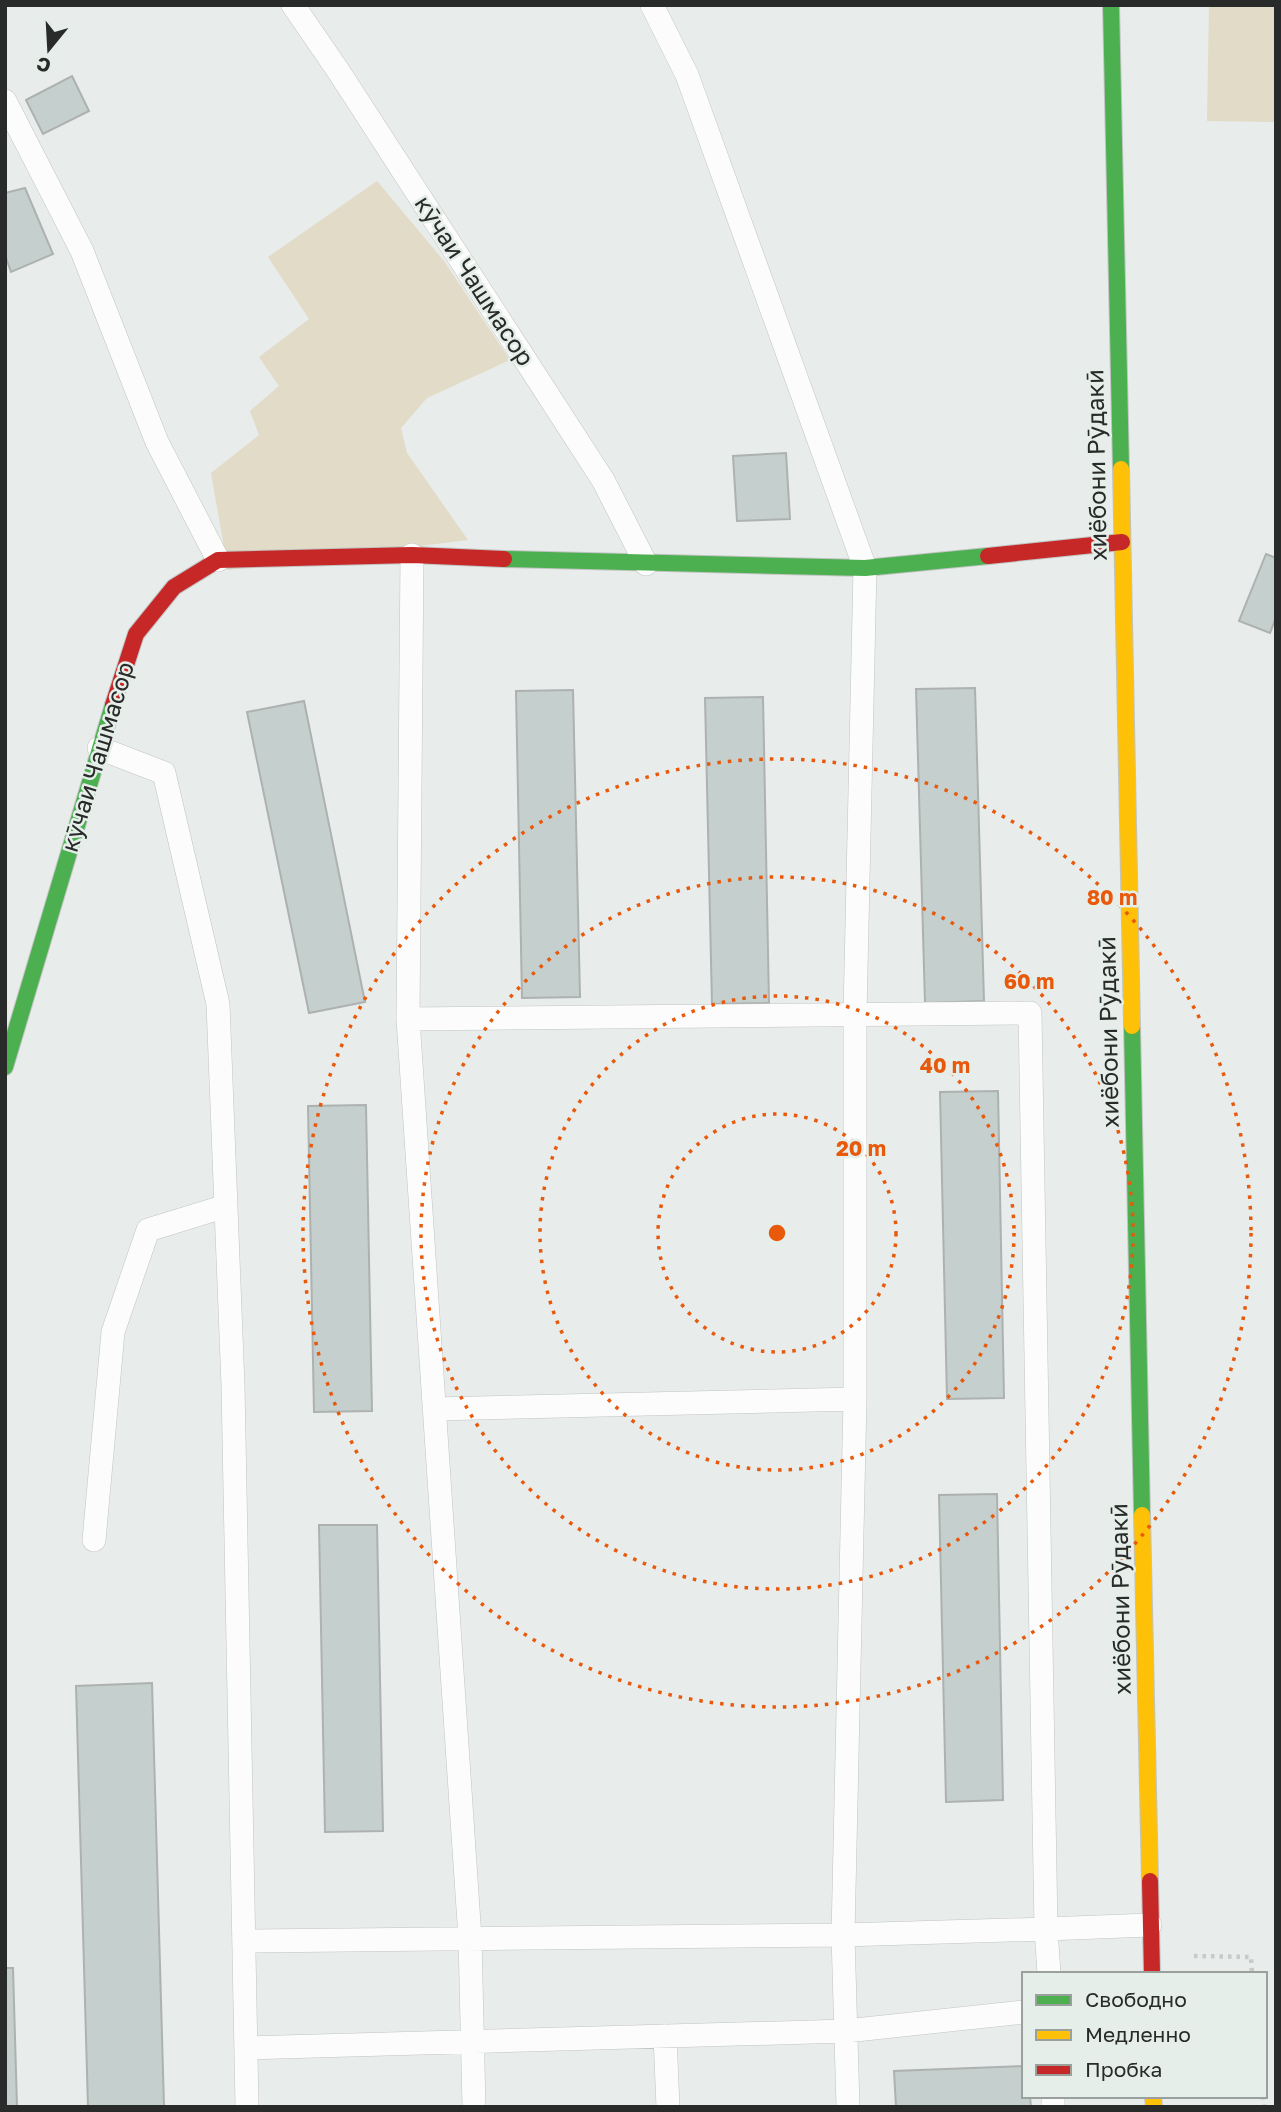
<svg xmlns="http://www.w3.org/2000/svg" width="1281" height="2112" viewBox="0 0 1281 2112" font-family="'Golos Text',sans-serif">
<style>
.green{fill:#e1dbc8}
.building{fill:#c5d0ce;stroke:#adb1b0;stroke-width:2}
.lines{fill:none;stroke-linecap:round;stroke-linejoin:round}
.lane-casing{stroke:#c1c4c2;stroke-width:24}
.fast-casing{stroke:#c1c4c2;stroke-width:18}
.slow-casing{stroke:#c1c4c2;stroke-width:18}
.jam-casing{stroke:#c1c4c2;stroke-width:18}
.path{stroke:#c8c9c9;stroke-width:4.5;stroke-dasharray:3.5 5;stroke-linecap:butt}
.lane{stroke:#fcfcfc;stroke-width:23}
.fast{stroke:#4caf50;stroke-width:16}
.slow{stroke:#ffc107;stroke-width:16}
.jam{stroke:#c62828;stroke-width:16}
.ring{fill:none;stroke:#e8590c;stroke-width:3.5;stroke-dasharray:3.5 7}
.labels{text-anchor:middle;stroke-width:5;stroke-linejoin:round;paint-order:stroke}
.street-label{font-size:24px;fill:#282b29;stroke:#e6eee9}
.centre{fill:#e8590c;stroke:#e6eee9;stroke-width:3.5}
.ring-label{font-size:21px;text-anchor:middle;font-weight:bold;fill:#e8590c;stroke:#e6eee9;stroke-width:5;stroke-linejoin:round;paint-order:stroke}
</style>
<rect width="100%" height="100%" fill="#e8ecea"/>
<path class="green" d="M1209,5H1276V122L1207,121Z
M377,181L444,261L510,360L427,398L401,428L407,453L468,540L228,570L211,473L259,435L250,411L279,386L259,357L309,319L268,257Z"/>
<path class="building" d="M72,76L89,111L43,134L26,100Z
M25,188L53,254L11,272L5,255V193Z
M786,453L790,519L737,521L733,456Z
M1266,554L1276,558V617L1270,633L1239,621Z
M975,688L984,1001L925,1003L916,689Z
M573,690L580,997L522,998L516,691Z
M763,697L769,1003L712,1004L705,698Z
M304,701L365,1002L309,1013L247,712Z
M998,1091L1004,1398L947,1399L940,1092Z
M366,1105L372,1411L314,1412L308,1106Z
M997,1494L1003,1800L946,1802L939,1495Z
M319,1525H377L383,1831L325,1832Z
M152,1683L164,2107H88L76,1686Z
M5,1968H13L17,2107H5Z
M1024,2066V2096H1030L1031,2107H896L894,2071Z"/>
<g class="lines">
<defs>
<path id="lane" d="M293,5L339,72L603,480L646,564
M652,5L687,75L865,568L855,1014V1399
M5,101L82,251L157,442L218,560
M412,555L408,1019L470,1938L474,2107
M99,748L164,773L218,1004L233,1386L247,2107
M408,1019L1030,1013L1046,1929L843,1935L855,1399L435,1409
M94,1540L113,1332L148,1230L226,1206
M245,1941L843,1935L848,2107
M1049,1974L1046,1929L1150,1925
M665,2036L668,2107
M246,2048L846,2031L1024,2012
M1053,2096V2107"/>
<path id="fast" d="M1111,5L1121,469
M504,559L865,568L988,556
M1132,1026L1142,1515
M5,1067L113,705"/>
<path id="slow" d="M1121,469L1132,1026
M1142,1515L1150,1881
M1153,2096L1154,2107"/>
<path id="jam" d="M988,556L1122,542
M113,705L136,634L174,587L218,560L412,555L504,559
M1150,1881L1152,1974"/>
</defs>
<use href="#lane" class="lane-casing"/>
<use href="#fast" class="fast-casing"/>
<use href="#slow" class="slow-casing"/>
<use href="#jam" class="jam-casing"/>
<path class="path" d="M1194,1956L1251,1957L1252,1974
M1263,2096L1264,2107"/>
<use href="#lane" class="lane"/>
<use href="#fast" class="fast"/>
<use href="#slow" class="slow"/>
<use href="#jam" class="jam"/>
</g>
<g class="ring">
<circle cx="777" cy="1233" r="119"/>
<circle cx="777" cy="1233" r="237"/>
<circle cx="777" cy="1233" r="356"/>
<circle cx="777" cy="1233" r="474"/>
</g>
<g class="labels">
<g class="street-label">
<text transform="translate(474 281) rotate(57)" y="8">кӯчаи Чашмасор</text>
<text transform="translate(1097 465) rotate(-91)" y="8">хиёбони Рӯдакӣ</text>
<text transform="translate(98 757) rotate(-73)" y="8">кӯчаи Чашмасор</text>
<text transform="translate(1109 1032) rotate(-91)" y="8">хиёбони Рӯдакӣ</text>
<text transform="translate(1121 1599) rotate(-91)" y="8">хиёбони Рӯдакӣ</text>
</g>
</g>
<circle cx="777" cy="1233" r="10" class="centre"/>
<g class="ring-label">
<text x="1112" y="905">80 m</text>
<text x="1029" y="989">60 m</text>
<text x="945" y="1073">40 m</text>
<text x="861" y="1156">20 m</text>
</g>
<rect width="1281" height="2112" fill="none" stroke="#282b29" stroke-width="14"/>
<rect x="1022" y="1972" width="245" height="126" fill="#e6eee9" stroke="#9aa09c" stroke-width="2"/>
<rect x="1036" y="1995" width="35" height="10" fill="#4caf50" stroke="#9aa09c" stroke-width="2"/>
<text x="1085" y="2007" font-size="21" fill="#282b29">Свободно</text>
<rect x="1036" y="2030" width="35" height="10" fill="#ffc107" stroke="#9aa09c" stroke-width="2"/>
<text x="1085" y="2042" font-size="21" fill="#282b29">Медленно</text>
<rect x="1036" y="2065" width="35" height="10" fill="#c62828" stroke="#9aa09c" stroke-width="2"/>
<text x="1085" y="2077" font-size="21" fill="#282b29">Пробка</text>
<g transform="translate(49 49) rotate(198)" stroke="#e6eee9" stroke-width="5" paint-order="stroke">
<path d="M0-5L12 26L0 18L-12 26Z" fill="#282b29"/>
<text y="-10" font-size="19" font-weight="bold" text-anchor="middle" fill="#282b29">С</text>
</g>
</svg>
